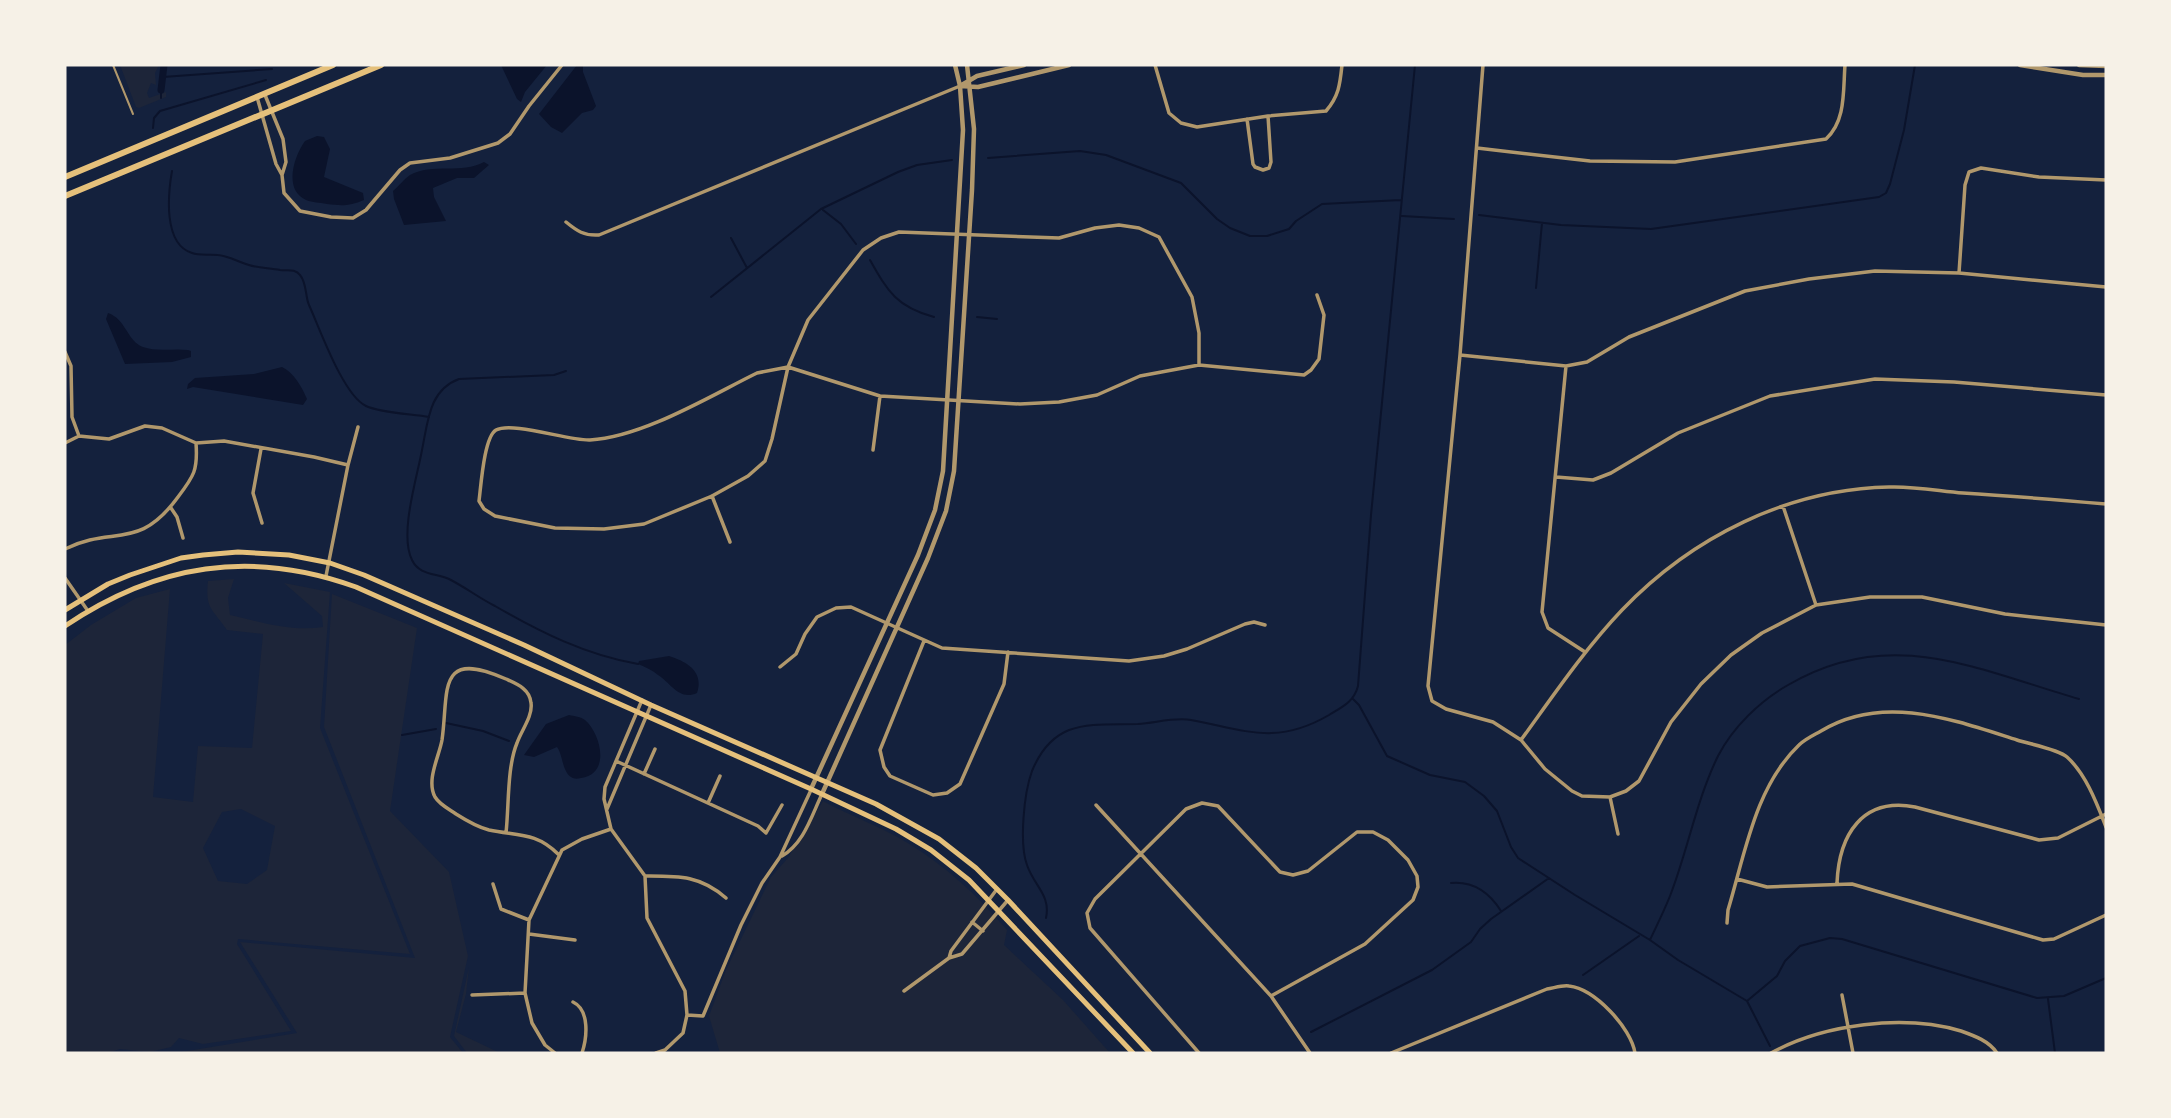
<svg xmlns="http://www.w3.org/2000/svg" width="2171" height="1118" viewBox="0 0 2171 1118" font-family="'Alegreya Sans',sans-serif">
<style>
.green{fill:#1d2539;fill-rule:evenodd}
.water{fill:#0b132b}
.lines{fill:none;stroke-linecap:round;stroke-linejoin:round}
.stream{stroke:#0b132b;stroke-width:2}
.canal{stroke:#0b132b;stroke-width:7}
.service{stroke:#b1986c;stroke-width:2}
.minor{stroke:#b1986c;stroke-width:3.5}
.tertiary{stroke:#b1986c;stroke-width:4.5}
.secondary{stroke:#e5c07b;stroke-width:5}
.primary{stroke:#e5c07b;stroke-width:6}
</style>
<rect width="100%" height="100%" fill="#14213d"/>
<path class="green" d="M120,65H159L155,73L156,85L151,83L147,93L149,98L166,92V97L139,108L136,107Z
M234,579L228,598L230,615C260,622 292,632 323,627L322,616L284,583L330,592L320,728L410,954L238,939L237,944L291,1031L203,1044L179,1038L171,1047L150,1052L120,1049L108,1053H65V645L91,625L136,598L170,589L153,797L193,802L198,746L252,748L263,634L227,630C212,608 205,609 208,581ZM241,809L275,826L267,870L247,884L218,881L203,848L222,812Z
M332,594L417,628L390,811L449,872L468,956L450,1037L463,1053H175L297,1033L240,942L415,958L324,727Z
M823,801C850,816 880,826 906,842C945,865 978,896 1007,930L1004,945L1063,1000L1110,1053H720L709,1016L726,970L771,877L788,858Z
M469,967L466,994L456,1032L500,1053H467L454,1036Z"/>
<path class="water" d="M501,65H547L525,92L521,102L517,99Z
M577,65H583V72L596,106L593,110L582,113L562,133L551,127L539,114Z
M317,136L324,137L330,149L324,177L363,193L364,200C350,206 342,206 327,204C319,202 313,203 306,200C283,190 294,156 305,141Z
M484,162L489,165L474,178H457L433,188L434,197L446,221L404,225L394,199L393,191C399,186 404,179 410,175C432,163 462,174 484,162Z
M108,313C126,319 127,341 143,347C157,352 174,348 188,350L191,351V357L172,362L125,364L106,319Z
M282,367C294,373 302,387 307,399L303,405L193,387L187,389L188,384L195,378L254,374Z
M669,656C688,662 704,672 697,693C679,701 671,683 658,675C652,670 645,667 638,664L639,661Z
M569,715C574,716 581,717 585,720C601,734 611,774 581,778C577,779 574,779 571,777C562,771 563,755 557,747L534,757L524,755L546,724Z"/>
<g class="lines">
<path class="stream" d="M163,77L272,69
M161,98V90
M153,128L154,118L160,111L266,80
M988,158L1080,151L1106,155L1181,183L1217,219L1230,228L1250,236H1267L1289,229L1296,221L1322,204L1401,200
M172,171C168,194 163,244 192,253C200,256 210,254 218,255C229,256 238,262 249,265C258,268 270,268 280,270C287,271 295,268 300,275C307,283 305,296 309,305C320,329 343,395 366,406C381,413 411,414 429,417
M823,210L841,224L856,244
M1479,215L1561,225L1651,229L1879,197L1886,193L1890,184L1904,130L1915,65
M1402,216L1454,219
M731,238L747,268
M870,260C888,292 897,307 934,317
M1536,288L1542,223
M711,297L821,209L898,172L917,165L952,160
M977,317L997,319
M566,371L554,375L459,379C429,390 428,421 422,450C417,478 399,534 412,560C419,575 435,573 449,579C465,587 479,598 495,606C540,632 586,655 638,664
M1353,699L1359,705L1387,756L1430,775L1465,782L1484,796L1497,811L1511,847L1518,858L1575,895L1650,940L1678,960L1747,1001L1777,976L1785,961L1800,946L1830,938L1842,939L2037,998L2064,996L2106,978
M446,723L483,731L509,741
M402,735L436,729
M1451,883C1473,881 1489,892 1501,911
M1046,918C1051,895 1034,886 1027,865C1019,843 1024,793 1032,771C1054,718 1090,725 1138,724C1155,723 1175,717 1191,720C1245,730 1276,746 1329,715C1342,707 1354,702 1358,686L1371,515L1415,65
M1650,940C1657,925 1664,911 1670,896C1688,850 1696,801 1718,756C1733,727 1760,701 1788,685C1890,625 1976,669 2079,699
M1583,975L1639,936
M2048,999L2055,1053
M1747,1001L1770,1046
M1311,1032L1432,970L1471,942L1480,929L1491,919L1549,878"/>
<path class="canal" d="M161,90L164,65"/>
<path class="service" d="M113,65L133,114"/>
<path class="minor" d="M1155,65L1169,113L1181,123L1197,127L1268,116L1326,111C1339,96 1340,84 1342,65
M1483,65L1460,355L1428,686L1432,701L1446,709L1493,722L1521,740L1545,769L1572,791L1582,796L1610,797L1626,791L1639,781L1671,722L1701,684L1731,655L1762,633L1816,605L1870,597H1922L2005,614L2106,625
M265,95L283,139L286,162L282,175L284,193L300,211L331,217L353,218L366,210L400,170L410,163L450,158L498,143L510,134L529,106L562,65
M257,97L276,164L282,175
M1247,119L1253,164L1255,167L1263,170L1269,168L1271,162L1268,116
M1477,148L1590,161L1675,162L1826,139C1846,121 1843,91 1845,65
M566,222C577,231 584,236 599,235L960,86
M1959,273L1965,185L1969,172L1981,168L2039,177L2106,180
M65,352L71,366L72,417L79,436
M1460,355L1566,366L1587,362L1629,337L1745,291L1809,279L1875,271L1959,273L2106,287
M1199,365V333L1192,297L1159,237L1139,228L1119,225L1095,228L1059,238L899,232L881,238L863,250L808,320L788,367L772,439L765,461L748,476L712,496L644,524L604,529L555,528L495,516L484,509L479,501C481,486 484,437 496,430C512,421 569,441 590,440C643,437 710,396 757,373L788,367L880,396L1020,404L1059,402L1097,395L1140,376L1199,365L1304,375L1311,370L1319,359L1324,315L1317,295
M1566,366L1542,612L1548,628L1585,652
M65,443L79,436L109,439L145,426L162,428L196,443C198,470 194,476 178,497C138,552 113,525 65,549
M196,443L224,441L314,457L348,465
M261,449L253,493L262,523
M873,450L880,396
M1556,477L1593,480L1611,473L1678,433L1770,396L1875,379L1954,382L2106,395
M712,496L730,542
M1783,506L1816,605
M171,508L177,517L183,538
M326,576L348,465L358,427
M65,578L88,611
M924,641L880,750L884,767L890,776L933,795L947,793L960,784L1004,684L1008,652
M780,667L796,654L805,634L817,617L836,608L851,607L942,648L1129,661L1164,656L1187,649L1245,624L1254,622L1265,625
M642,700L605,787L604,799L611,829L645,876L647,918L685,991L687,1015L683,1033L665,1050L656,1053
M1521,740C1553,696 1584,650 1622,610C1692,537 1788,489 1889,487C1914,486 1939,491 1963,493C2011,496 2059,500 2106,504
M616,761L758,826L766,833L782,805
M644,774L655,749
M1610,797L1618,834
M708,803L720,776
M1096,805L1271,996L1310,1053
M607,809L651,705
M506,833C509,806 507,767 517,743C521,731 533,716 531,703C530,689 517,684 506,679C436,648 449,691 442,740C439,757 426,780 435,797C440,805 449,809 456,814C467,821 477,827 489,830C518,836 536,832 558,854
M782,856C804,843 811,817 822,794
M645,876C678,876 700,875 726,898
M1737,879L1767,887L1852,884L2043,940L2054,939L2106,915
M1837,883C1839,835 1862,797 1915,807L2039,840L2058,838L2106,814
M493,884L501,909L529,920
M972,922L983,931
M1727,923L1728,910C1745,854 1755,787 1799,745C1805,739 1814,735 1821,731C1883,693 1954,720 2017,740C2029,744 2058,749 2067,757C2086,774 2097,804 2106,827
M529,934L575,940
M949,958L962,954L1008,900
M904,991L949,958L951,951L997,889
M472,995L525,993
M1842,995L1853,1053
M573,1002C590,1010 587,1038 582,1053
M687,1015L703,1016L741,925L762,883L780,857L811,790
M555,1053L545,1045L532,1023L525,993L529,920L562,850L582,839L611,829
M1199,1053L1090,928L1087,913L1095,899L1186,809L1202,803L1218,806L1280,872L1293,875L1308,871L1357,832H1373L1388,840L1408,860L1417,876L1418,887L1413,900L1365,944L1271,996
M1391,1053L1547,989C1554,988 1562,985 1569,986C1595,989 1631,1028 1635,1053
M1771,1053C1824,1024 1903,1014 1961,1031C1975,1036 1989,1041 1997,1053"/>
<path class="tertiary" d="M2020,65L2083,75H2106
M2079,65L2106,66
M960,86L978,87L1069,65
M960,86L977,76L1024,65
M811,789L918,555L935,510L943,471L963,130L960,86L955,65
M822,794L928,558L946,511L954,471L972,190L974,129L967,65"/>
<path class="secondary" d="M65,610L108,584L130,575L181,558L203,555L238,552L289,555L330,563L364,575L524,645L651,705L876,804L939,839L976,868L1008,900L1150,1053
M65,626C157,564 251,549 356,587L811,789L896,829L931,850L969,880L1133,1053"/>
<path class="primary" d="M65,177L333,65
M65,196L381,65"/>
</g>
<rect width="2171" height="1118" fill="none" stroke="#f6f1e7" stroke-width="133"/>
</svg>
